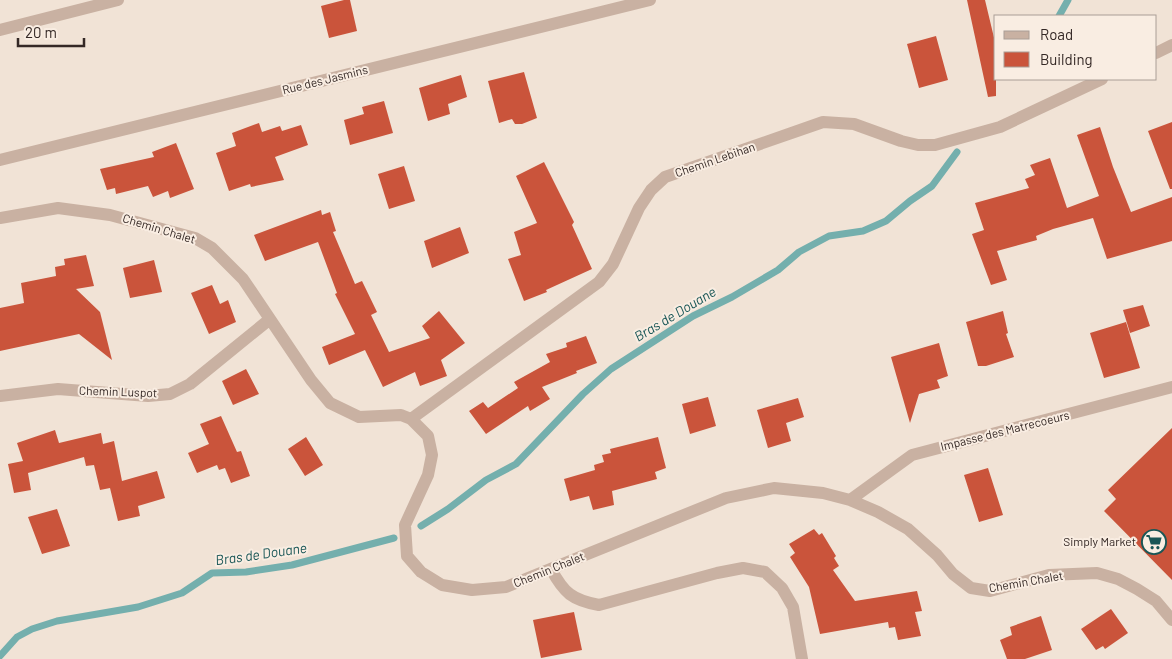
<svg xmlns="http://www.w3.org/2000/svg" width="1172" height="659" viewBox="0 0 1172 659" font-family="Barlow,sans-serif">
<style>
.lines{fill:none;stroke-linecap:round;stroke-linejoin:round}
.stream{stroke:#74afad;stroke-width:7}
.building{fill:#ca543b}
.minor{stroke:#c9b1a2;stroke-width:12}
.labels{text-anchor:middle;stroke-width:4;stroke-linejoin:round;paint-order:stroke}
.street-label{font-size:12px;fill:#342825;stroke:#f9ede2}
.poi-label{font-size:12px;fill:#342825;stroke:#f9ede2;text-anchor:end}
.water-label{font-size:14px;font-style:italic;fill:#195656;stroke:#f9ede2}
</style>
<rect width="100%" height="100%" fill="#f1e3d6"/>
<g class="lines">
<path class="stream" d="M1059,16L1068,0
M421,526L448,509L486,480L516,464L583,394L611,369L693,316L732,297L778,270L799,252L829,236L863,231L886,221L910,201L932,186L957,152
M0,656L17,637L32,629L57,621L138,607L182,593L212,573L246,572L292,565L394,538"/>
</g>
<path class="building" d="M344,0H350L357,31L329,38L321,6Z
M967,0H985L996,46V96L988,97Z
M936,36L948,80L919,88L907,44Z
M524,72L537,118L522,124H515L512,119L499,123L488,81Z
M461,75L467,97L448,104L450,114L428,121L419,88Z
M384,101L393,133L350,145L344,120L364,114L362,107Z
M1172,122V189H1170L1148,131Z
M259,123L262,132L280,126L282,131L301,125L308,145L275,157L284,180L251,187L250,184L229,191L216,153L236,146L232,133Z
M1100,127L1113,167L1131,212L1172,197V241L1107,259L1093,218L1053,229L1036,236L1037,240L997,251L1007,280L991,285L972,234L984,230L975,203L1029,188L1025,179L1035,175L1030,165L1050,158L1067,208L1099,196L1077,135Z
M176,143L194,189L170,198L168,191L153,197L148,186L116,194L115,188L107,190L100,169L154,157L152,152Z
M544,162L574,222L572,225L592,269L546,290L547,292L524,301L508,259L521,255L514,232L537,223L516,176Z
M404,166L415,201L389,209L378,174Z
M321,210L322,215L330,212L336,231L333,232L355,284L362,281L377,312L371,315L389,352L430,338L422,326L439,311L465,343L441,360L447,376L420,386L415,372L383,387L365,350L329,365L322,347L355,334L335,294L337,293L318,242L265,261L254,235Z
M460,227L469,253L432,268L424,241Z
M86,255L94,286L76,289L100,312L112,360L79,334L0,351V308L24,303L21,283L56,276L55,267L65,265L64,259Z
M154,260L162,292L130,298L123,268Z
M212,285L220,304L228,300L236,322L209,334L191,293Z
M1143,305L1150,326L1130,333L1123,310Z
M1003,311L1008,333L1006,334L1014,357L986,366H978L966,322Z
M1126,322L1140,368L1104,378L1090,333Z
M586,336L597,363L576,371L577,373L542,387L550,399L530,411L528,406L486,434L469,411L483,402L488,408L518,388L514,382L550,362L546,354L567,347L566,343Z
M939,343L948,376L937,380L940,388L919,394L910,423L891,357Z
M246,369L259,394L233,405L222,381Z
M708,397L716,426L690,434L682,404Z
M798,398L804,417L786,423L791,441L768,448L757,410Z
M221,416L237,452L241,451L250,476L231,483L225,468L219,470L217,465L197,473L188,453L209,444L200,424Z
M1172,428V580L1104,511L1116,499L1108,490Z
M55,430L59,443L101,433L103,444L114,441L122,481L157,471L165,498L138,506L140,516L118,521L110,488L100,490L94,465L86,466L84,457L28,473L31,490L14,493L8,464L23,461L17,443Z
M306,437L323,465L305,476L288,449Z
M658,437L666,468L655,472L657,479L612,491L614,505L593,510L589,496L570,501L564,479L595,470L594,465L604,462L602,455L611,453L610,449Z
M988,468L1003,515L979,522L964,475Z
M57,509L70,546L42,554L28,517Z
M814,529L819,535L822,533L836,556L834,558L839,566L833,570L855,601L917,591L922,611L915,612L921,636L898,640L895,627L889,628L888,622L820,634L809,587L790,557L795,553L789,544Z
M1111,609L1128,633L1105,649L1103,646L1096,650L1081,629Z
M574,612L582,650L541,658L533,620Z
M1041,616L1052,650L1025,659H1007L1000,640L1012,635L1010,627Z"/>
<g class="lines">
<path class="minor" d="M0,30L118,0
M1156,53L1172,45
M0,160L650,0
M0,218L58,208L110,215L195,238L212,248L243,279L311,380L330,403L359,417L401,415L411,419L428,436L432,455L428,475L405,525L407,556L421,572L442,585L472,590L506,587L726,498L774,488L823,493L850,500L878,512L908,529L937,555L953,574L971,588L990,591L1049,575L1097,573L1118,579L1137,589L1156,601L1172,620
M0,396L58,389L148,396L170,394L190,384L270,319
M411,419L599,282L613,264L639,208L651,190L665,177L823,122L854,124L901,141L918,145H935L1000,127L1102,79
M850,500L912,455L1172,387
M551,569C564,593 572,600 599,605L717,573L743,568L765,572L782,588L793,607L802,659"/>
</g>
<defs>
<symbol id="supermarket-ring" viewBox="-11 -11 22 22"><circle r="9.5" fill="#f9ede2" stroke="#195656" stroke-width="1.5"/><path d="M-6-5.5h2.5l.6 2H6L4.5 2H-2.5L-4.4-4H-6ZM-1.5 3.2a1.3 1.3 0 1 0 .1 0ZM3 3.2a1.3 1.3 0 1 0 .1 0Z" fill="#195656"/></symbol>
</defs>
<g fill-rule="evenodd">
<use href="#supermarket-ring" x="1140" y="528" width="28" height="28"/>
</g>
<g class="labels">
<g class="street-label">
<text transform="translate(325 80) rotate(-14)" y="4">Rue des Jasmins</text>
<text transform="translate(715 160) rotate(-19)" y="4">Chemin Lebihan</text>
<text transform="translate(159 229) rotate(17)" y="4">Chemin Chalet</text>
<text transform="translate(118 392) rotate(2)" y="4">Chemin Luspot</text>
<text transform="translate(1005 431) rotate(-14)" y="4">Impasse des Matrecoeurs</text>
<text transform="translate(549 570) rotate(-22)" y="4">Chemin Chalet</text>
<text transform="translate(1026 582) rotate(-10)" y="4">Chemin Chalet</text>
</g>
<g class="poi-label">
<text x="1136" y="546">Simply Market</text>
</g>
<g class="water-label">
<text transform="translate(675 314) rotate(-31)" y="5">Bras de Douane</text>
<text transform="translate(261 554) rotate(-8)" y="5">Bras de Douane</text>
</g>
</g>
<rect x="994" y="15" width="162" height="65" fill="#f9ede2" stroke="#aa9e96"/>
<rect x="1004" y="31" width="25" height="8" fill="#c9b1a2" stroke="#aa9e96"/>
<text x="1040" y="40" font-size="15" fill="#342825">Road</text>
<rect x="1004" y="52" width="25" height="15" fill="#ca543b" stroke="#aa9e96"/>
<text x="1040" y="65" font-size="15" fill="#342825">Building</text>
<path d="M18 38v8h66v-8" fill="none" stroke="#342825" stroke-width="2.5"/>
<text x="25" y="38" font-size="15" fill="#342825" stroke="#f9ede2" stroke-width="4" paint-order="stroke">20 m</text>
</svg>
